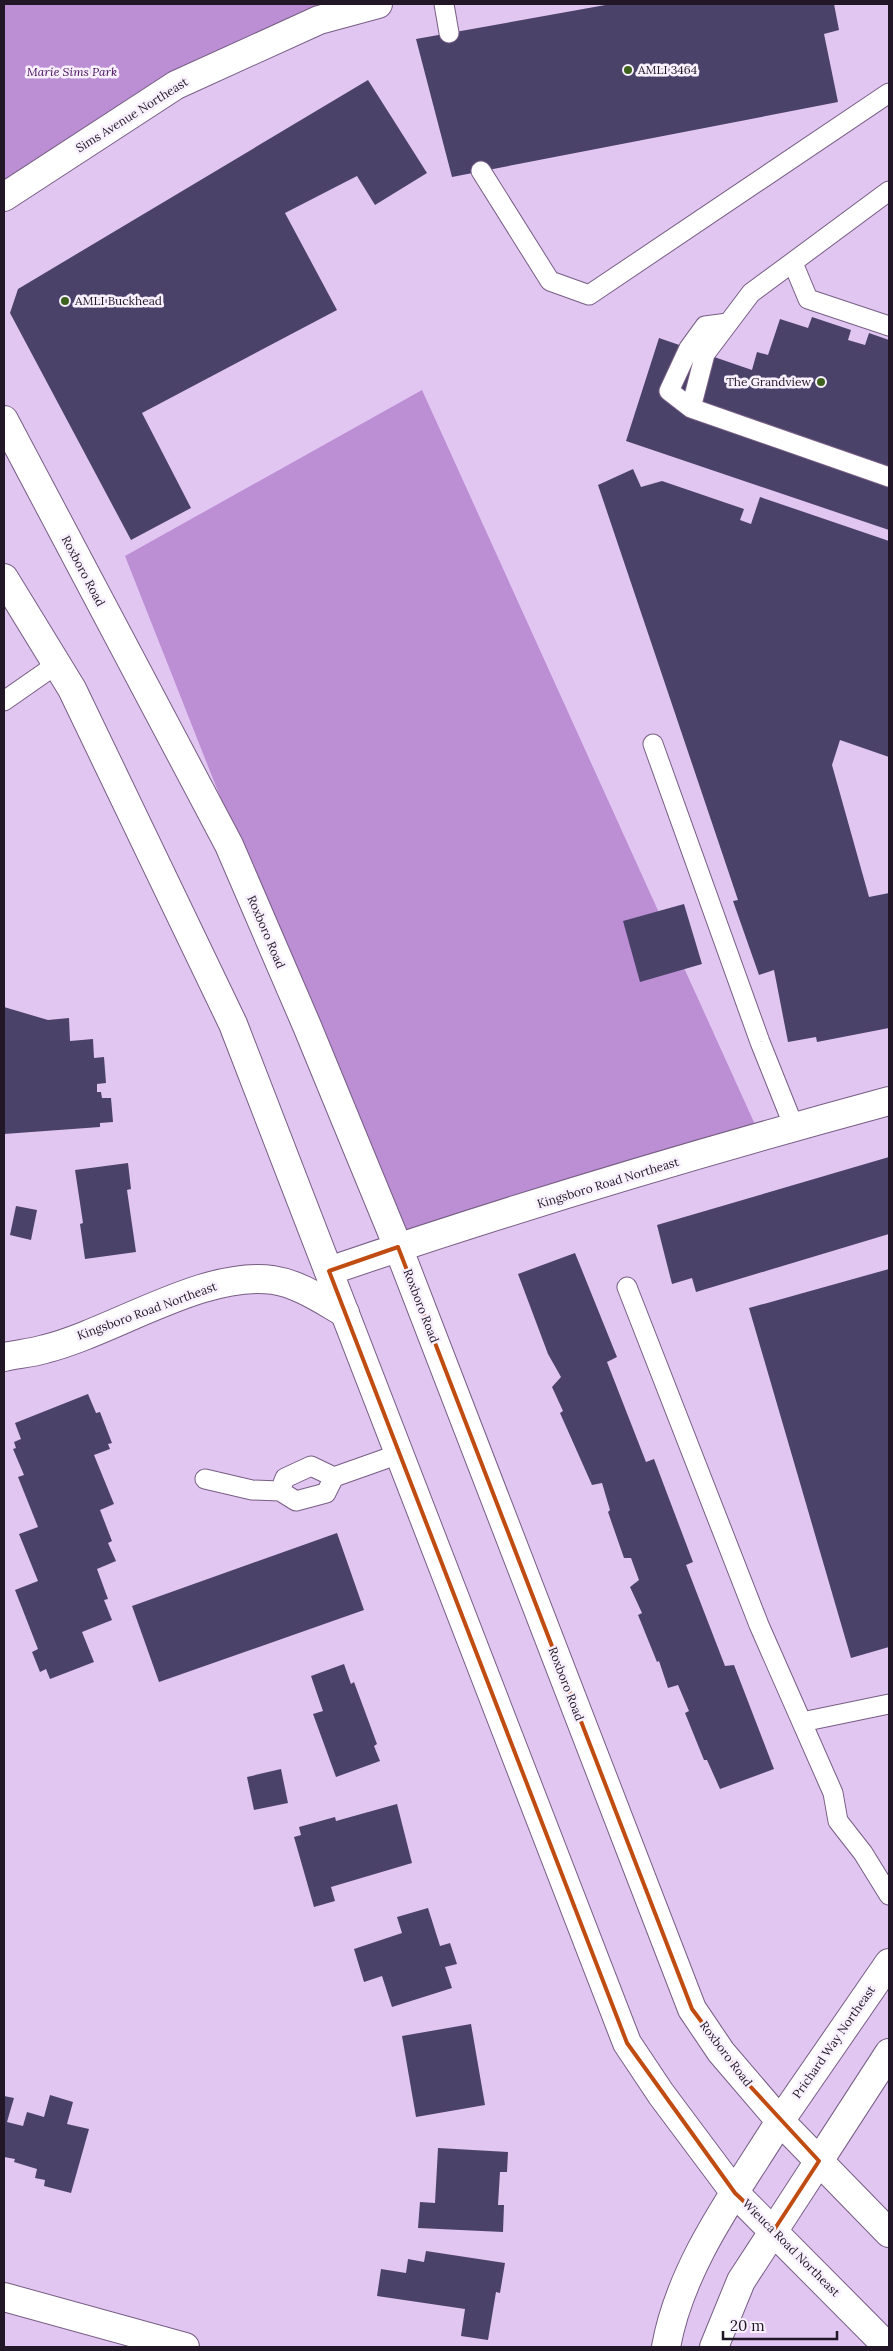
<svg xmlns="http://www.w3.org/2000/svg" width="893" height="2351" viewBox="0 0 893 2351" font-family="Lora,serif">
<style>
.green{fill:#bc8ed4}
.building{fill:#4b426a}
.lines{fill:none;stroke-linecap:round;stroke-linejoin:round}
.lane-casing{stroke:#775e84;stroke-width:21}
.street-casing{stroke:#775e84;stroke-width:30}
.secondary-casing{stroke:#775e84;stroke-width:30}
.lane{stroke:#fff;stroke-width:19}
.street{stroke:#fff;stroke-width:28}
.secondary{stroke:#fff;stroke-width:28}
.marked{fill:none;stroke:#c04c11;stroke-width:4;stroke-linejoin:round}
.poi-dot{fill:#3c621c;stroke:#f8f0fd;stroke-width:2}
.labels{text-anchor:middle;stroke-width:5;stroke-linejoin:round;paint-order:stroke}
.poi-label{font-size:12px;fill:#211727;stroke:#f8f0fd;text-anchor:start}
.park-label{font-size:12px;font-style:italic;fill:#450b5c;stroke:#f8f0fd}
.street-label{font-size:12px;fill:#211727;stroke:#f8f0fd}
</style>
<rect width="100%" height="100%" fill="#e2c6f2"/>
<path class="green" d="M4,4H378L319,20L4,197Z
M422,390L758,1131L398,1247L125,556Z"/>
<path class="building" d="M611,4H834L839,30L824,34L838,102L452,177L416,39Z
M368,80L427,173L375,205L357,176L285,213L337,310L142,413L191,508L131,540L10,313L18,289Z
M812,317L851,330L848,340L865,345L869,333L889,340V530L626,441L659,338L752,370L757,352L768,355L780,319L808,328Z
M633,469L641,487L662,481L744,509L740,520L751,524L760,497L889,541V757L840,740L832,765L869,897L889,893V1028L817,1042L816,1037L788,1042L774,970L759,975L733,901L738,900L598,485Z
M684,904L702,964L640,982L623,921Z
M4,1007L48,1020L69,1018L70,1041L93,1039L94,1058L104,1057L106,1083L97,1084V1092H101L102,1098H111L113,1122L100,1123V1127L4,1134Z
M889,1157V1234L696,1292L692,1278L672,1284L657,1225Z
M128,1163L131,1189L127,1190L136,1252L85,1259L80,1224L83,1223L75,1170Z
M16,1206L37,1210L31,1240L10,1235Z
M575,1253L617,1357L607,1362L646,1462L654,1459L693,1562L686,1565L725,1666L734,1665L774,1769L720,1789L707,1760H704L685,1713L689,1711L678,1685L668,1688L659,1661L657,1662L638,1615L642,1613L630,1587L639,1580L631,1558H624L608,1512L610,1510L602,1483L592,1485L560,1413L563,1411L552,1387L561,1377L548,1354L518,1274Z
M889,1269V1647L851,1658L749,1308Z
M88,1394L96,1413L100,1412L112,1443L108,1444L110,1449L94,1455L114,1504L100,1510L112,1541L108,1543L116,1561L97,1569L108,1599L104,1600L112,1620L82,1632L94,1662L50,1679L46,1669L40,1672L32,1652L38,1649L15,1590L38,1581L19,1534L38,1527L18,1477L24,1475L13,1449L16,1448L14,1442L21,1439L15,1423Z
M337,1533L364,1610L159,1682L132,1606Z
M344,1664L351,1684L354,1682L377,1744L374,1746L380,1761L336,1777L313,1714L323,1711L311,1676Z
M281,1769L288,1803L254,1810L247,1777Z
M397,1804L412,1863L331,1887L335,1901L314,1907L294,1837L301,1835L299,1827L335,1817L336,1821Z
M428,1908L440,1946L450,1943L457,1964L445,1967L452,1988L392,2007L382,1976L364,1982L354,1949L402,1933L397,1917Z
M471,2024L485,2105L416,2117L402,2036Z
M50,2095L73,2102L67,2124L89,2129L71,2193L44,2186L45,2180L35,2178L37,2169L14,2162L15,2159L4,2157V2096L14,2098L7,2122L23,2126L27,2112L44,2117Z
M438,2148L508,2152L507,2172H500L498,2205H504L503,2232L418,2228L420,2202L435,2203Z
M426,2251L505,2263L500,2293L496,2292L488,2340L461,2336L465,2309L377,2296L381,2269L406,2273L408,2259L424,2262Z"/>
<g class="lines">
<defs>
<path id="lane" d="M444,4L449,33
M481,171L550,281L589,295L889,93
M793,263L808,299L889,326
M728,323L705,326L689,348L669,391L691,408L889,477
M691,408L705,354L751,293L889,191
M4,701L57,664
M653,744L760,1042L794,1127
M627,1287L759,1625L833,1793L838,1821L863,1853L889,1895
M205,1479L252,1490L280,1491L296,1501L326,1493L334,1477L399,1454
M280,1491L285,1478L311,1466L334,1477
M802,1722L889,1704"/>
<path id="street" d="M4,197L176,85L319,20L378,4
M329,1271C513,1208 701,1152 889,1101
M4,1357C17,1354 32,1353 45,1349C113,1332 204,1270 273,1280C299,1284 322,1300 345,1313
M780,2121L889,1963
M819,2161L889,2053
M4,2297L185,2347"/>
<path id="secondary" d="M4,420L229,845L307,1026L398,1247L692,2009L721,2052L780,2121L889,2233
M4,578L72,689L233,1024L627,2043L661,2094L735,2193L888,2347
M666,2347C681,2264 736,2192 780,2121
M714,2347L741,2281L819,2161"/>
</defs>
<use href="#lane" class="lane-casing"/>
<use href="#street" class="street-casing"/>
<use href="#secondary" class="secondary-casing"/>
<use href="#lane" class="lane"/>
<use href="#street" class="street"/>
<use href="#secondary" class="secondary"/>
</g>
<path class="marked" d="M398,1247L692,2009L749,2085L819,2161L774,2230L735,2193L627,2043L329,1271Z"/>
<g class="poi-dot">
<circle cx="628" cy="70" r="5"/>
<circle cx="65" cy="301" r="5"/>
<circle cx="821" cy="382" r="5"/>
</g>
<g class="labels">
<g class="poi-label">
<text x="638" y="74">AMLI 3464</text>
<text x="75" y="305">AMLI Buckhead</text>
<text x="811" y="386" text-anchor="end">The Grandview</text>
</g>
<g class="park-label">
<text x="72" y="76">Marie Sims Park</text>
</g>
<g class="street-label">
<text transform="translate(132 115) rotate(-32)" y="4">Sims Avenue Northeast</text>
<text transform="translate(83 571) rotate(62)" y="4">Roxboro Road</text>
<text transform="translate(266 932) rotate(67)" y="4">Roxboro Road</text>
<text transform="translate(608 1183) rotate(-17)" y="4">Kingsboro Road Northeast</text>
<text transform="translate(421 1306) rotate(69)" y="4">Roxboro Road</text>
<text transform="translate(147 1311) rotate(-20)" y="4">Kingsboro Road Northeast</text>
<text transform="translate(566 1684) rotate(69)" y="4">Roxboro Road</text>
<text transform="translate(834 2042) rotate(-55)" y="4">Prichard Way Northeast</text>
<text transform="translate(726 2054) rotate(53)" y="4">Roxboro Road</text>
<text transform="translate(791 2248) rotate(45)" y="4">Wieuca Road Northeast</text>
</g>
</g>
<rect width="893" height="2351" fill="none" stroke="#211727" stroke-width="10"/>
<path d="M723 2331v8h114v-8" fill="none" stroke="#211727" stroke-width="2.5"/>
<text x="730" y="2331" font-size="15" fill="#211727" stroke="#f8f0fd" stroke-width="4" paint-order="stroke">20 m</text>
</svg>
